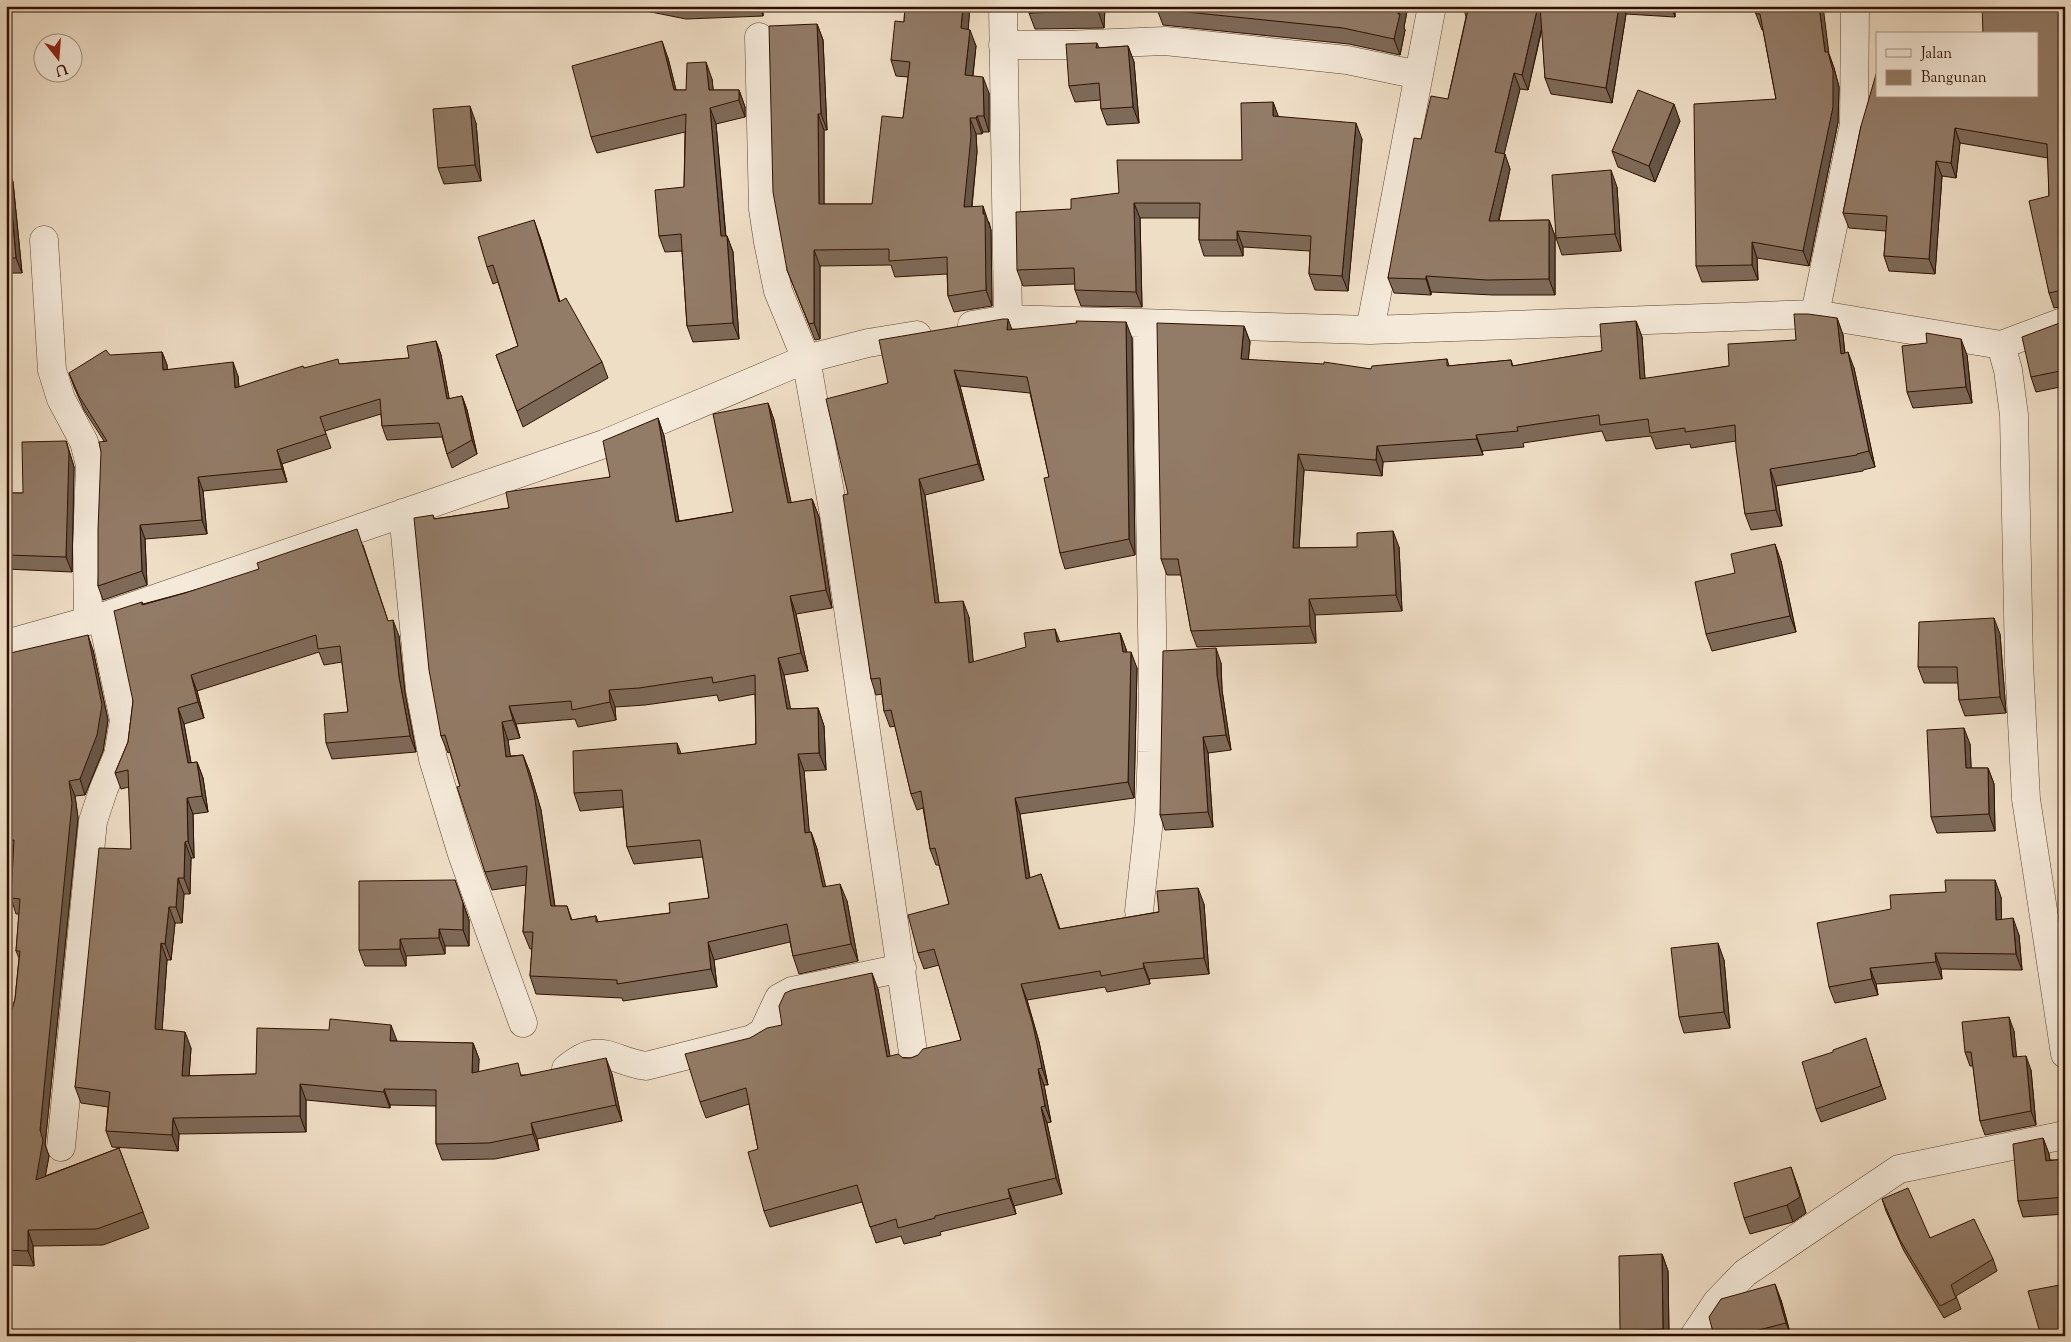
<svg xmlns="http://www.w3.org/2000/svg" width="2071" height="1342" viewBox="0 0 2071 1342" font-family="'Sorts Mill Goudy',serif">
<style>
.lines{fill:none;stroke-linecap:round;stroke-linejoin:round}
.street-casing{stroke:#5e4432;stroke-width:29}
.street{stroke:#f5eada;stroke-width:28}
.wall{fill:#7e6a59;stroke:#2e1000;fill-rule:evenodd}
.shaded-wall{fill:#665648;stroke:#2e1000}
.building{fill:#927b67;stroke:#2e1000;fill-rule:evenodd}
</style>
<rect width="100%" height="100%" fill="#efdec6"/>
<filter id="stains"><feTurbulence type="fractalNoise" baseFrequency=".004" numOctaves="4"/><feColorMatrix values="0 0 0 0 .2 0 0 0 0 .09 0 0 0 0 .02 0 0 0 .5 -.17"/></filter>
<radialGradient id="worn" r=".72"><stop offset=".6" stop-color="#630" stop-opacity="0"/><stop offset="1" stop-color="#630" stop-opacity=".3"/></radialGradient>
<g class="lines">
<defs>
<path id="street" d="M1003,6L1008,319
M759,37L763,209L768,242L778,291L806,359L835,520L914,1059
M1003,45H1065L1165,41L1347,60L1419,75
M44,240L52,370L61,399L84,442L90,465L87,543L88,621
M1815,314L1854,124L1855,6
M972,325L1008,319L1370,330L1815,314L2001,345L2065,321
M1370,330L1432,6
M2001,345L2008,370L2014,415L2019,663L2026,799L2065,1054
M403,513L420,690L433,759L462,854L523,1023
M6,644L102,617L604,444L806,359L868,343L917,335
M1139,911L1149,820L1152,752L1153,686L1147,324
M566,1069C601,1039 610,1061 646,1066L752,1039L763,1032L779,998L792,991L902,968
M61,1147L93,821L104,788L118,755L124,720L102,617
M1694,1336L1717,1302L1745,1273L1899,1169L2065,1135"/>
</defs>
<use href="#street" class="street-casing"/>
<use href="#street" class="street"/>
</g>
<path class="wall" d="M621,6H763V16L686,19Z
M905,6H970L968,29L976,46L973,76L989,93V132H983L982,134H976L977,152L972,207L989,222L991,230L992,306L954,312L948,296L947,274L895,277L891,265L820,266V339L815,340L787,270L817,24L823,40L827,130H824V204H872L903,118L908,77L896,76L891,60L904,22Z
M1105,6L1104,28L1035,29L1029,13Z
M1157,6H1408L1404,27L1405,30L1400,55L1349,44L1163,25L1157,9Z
M1464,6H1675V17L1626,14L1612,103L1551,94L1545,78L1542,29L1528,90L1520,89L1504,153L1510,169L1499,221L1549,220L1555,236V295H1493L1431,292V295L1394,293L1388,278L1421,139L1448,99L1466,17L1464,9Z
M1755,6L1829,54L1834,68L1839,87L1838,122L1809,266L1757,258L1758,280L1702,282L1696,266L1776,99L1763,30H1762L1756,14Z
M2065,6V306L2054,308L2049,293V196L2048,158L1960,143L1956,178L1942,176L1935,274L1889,271L1884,256L1886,231L1849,228L1843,213L1861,126L2037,96Z
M1097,43L1099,48L1128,46L1134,62L1139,123L1107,125L1101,109V100L1075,102L1069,86Z
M668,58L676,90H686L712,79L713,90H739L745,107V117L716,124L726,236H727L733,252L739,339L693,342L687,326L682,251L665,252L659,236L684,187L685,132L597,153L591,137Z
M1273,102L1278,117L1362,139L1348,291L1315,290L1309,274L1310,251L1243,247V256H1204L1199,240V218H1140L1142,307L1081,306L1075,290V284L1023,286L1017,270L1071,209L1119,193L1242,160Z
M1680,121L1655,182L1618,167L1612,151Z
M476,123L481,181L444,184L438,168Z
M6,167L13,182L22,273H6Z
M1617,187L1621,251L1562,255L1556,238Z
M540,237L560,302L602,362L608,378L523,427L496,355L518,346L498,282L493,284L487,267Z
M1837,318L1843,335L1845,353L1854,368L1875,467L1863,470V471L1776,486L1782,526L1751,530L1745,514L1736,441L1691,448L1690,444L1656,449L1651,436L1606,441L1602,431L1523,443L1524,447L1482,451L1483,455L1383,462L1382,476L1304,470L1299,548L1399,547L1402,611L1315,615L1316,643L1197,647L1191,631L1181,575H1167L1161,559L1244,326L1250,342L1248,360L1371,369L1447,359L1449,366L1511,360L1513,366L1602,351L1636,321L1642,337L1645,379L1729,366L1796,340Z
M2065,321V386L2036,392L2031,377Z
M1011,329L1132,338L1135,555L1065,569L1060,553L1049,477L1030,393L960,386L984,480L925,495L939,603L969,617L973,662L1060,642L1120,633L1127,652L1137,668L1134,798L1020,814L1030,878L1041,874L1060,929L1204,904L1209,974L1149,979L1150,984L1107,992L1105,987L1027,1000L1039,1042L1048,1085H1044L1051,1122L1047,1123L1062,1194L1014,1206L1016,1214L940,1232L941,1235L904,1244L901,1236L876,1243L862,1202L770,1227L764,1211L758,1149L749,1104L706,1118L700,1102L750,1038L782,1025L878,989L890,1057L911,1058L961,1040L939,965L924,969L918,953L949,904L939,865H936L930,849L923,808L917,810L911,794L895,726L890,727L884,711L882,694L876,695L871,679L848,494L888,383Z
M436,341L441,355L449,399L462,396L467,410L477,454L452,468L447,454L442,437L387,440L382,426L381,414L325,431L331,448L282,464L287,482L203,491L207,534L145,539L147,585L103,600L98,586L104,441L84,410L74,387L69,373L162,352L167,365V370L238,376L239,387L304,368L340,364L409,358Z
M1967,355L1972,403L1913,408L1907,392Z
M768,403L774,420L791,503L812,499L819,517L832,608L796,614L808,671L784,675L790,709L818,708L824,726L826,770L804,771L809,832H811L817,849L825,887L847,901L858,961L799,974L793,956L790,942L714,960L717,987L623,1001L622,998L536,994L530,976L532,949H530L523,932L526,885L492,890L485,872L450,752L448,753L441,736L433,515L434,519L509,508L610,477L658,418L664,436L679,521L733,512ZM755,694L756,744L681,754L574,793L580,811L623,807L627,847L634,864L703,857L709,898L670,913L598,922L596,916L572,920L567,906H555L541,810L530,773L523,755L510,756L508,740L520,738L516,724L575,719L578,727L616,720L615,707L645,705L717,695L719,701Z
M66,441L74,467L72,572L6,569V493H23Z
M363,545L388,621L399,636L405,693L416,752L332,759L326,743L348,712L342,662L324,665L319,652L197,691L204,718L184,724L191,763L197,762L203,778L208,812L193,814L194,858H191L190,894H184L182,923H175L171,960H167L162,1030L191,1048L189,1076L256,1074L397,1042L473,1043L479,1059L478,1072L523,1075L612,1074L622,1121L537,1139L539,1150L495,1159L442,1160L436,1144V1106L390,1105V1108L306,1100V1132L179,1134L178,1151L112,1147L106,1131L108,1107L81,1103L75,1087L131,849L129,787L121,789L115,773L128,742L133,701L142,602L143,604Z
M1781,561L1796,632L1712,651L1706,634L1735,573Z
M2000,634L2006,713L1965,716L1959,700L1958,683H1924L1918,667Z
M93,650L108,720L103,751L85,795L75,796L78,818L45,1145L49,1156L45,1176L119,1148L149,1228L103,1245L33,1246L34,1266L6,1265V1100L8,1090H6V1031L15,999L19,958L16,951L19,914H16L11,898L13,856L7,857L6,855V654Z
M1221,663L1222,690L1231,750L1208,753L1213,827L1165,830L1160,815Z
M1970,744L1971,768H1988L1994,784L1995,831L1937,833L1931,817Z
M455,880L469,920V946H445V954L406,956V966H365L359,950Z
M2001,897V919L2019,935L2022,970L1941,969L1942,979L1876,984L1878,995L1835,1003L1829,987Z
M1724,960L1730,1028L1684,1033L1679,1017Z
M2014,1031L2016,1057L2031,1070L2036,1125L1985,1135L1980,1121L1973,1066H1970L1965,1052Z
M1870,1051L1886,1099L1821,1122L1816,1109Z
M2043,1138L2049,1154L2050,1160H2065V1214L2023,1217L2018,1201Z
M1797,1184L1806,1213L1793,1222L1750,1234L1744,1218Z
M1882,1199L1930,1238L1993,1259L1997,1271L1956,1296L1961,1309L1944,1318L1904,1251L1886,1211Z
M1662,1254L1668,1271L1669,1336H1622L1620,1331Z
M1781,1300L1791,1336H1714Z"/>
<path class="shaded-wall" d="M760,6H763V16Z
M963,6H970L967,44L961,28Z
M1098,6H1105L1104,28L1098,11Z
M1400,6H1408L1404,27L1405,30L1400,55L1394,39Z
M1538,6H1543L1545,13L1528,90L1522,75Z
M1619,6H1623L1626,14L1612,103L1606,88Z
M1671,6H1675V17Z
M1819,6H1823L1829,54L1834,68L1839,87L1838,122L1809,266L1803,251L1825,52Z
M817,24L823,40L827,130L821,114Z
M970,30L976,46L971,91L965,75Z
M662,41L668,58L680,106L674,90Z
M1128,46L1134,62L1139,123L1133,107Z
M706,62L712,79L715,106L709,90Z
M1514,73L1520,89L1501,167L1495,152Z
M983,77L989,93V132L984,116Z
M739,90L745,107V117L739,100Z
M1273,102L1279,118L1273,116Z
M1674,104L1680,121L1655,182L1649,166Z
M470,106L476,123L481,181L475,165Z
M710,108L716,124L727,253L721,236Z
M818,114L824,130V220L819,204Z
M977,116L983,132L982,134L976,118Z
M970,118L976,134L977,152L970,223L964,207Z
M1356,123L1362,139L1348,291L1342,276Z
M1955,128L1960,143L1956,178L1951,163Z
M1505,154L1510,169L1495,236L1489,221Z
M1936,161L1942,176L1935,274L1929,259Z
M8,167L13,182L22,273L16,258Z
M1611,170L1617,187L1621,251L1615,234Z
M1134,203L1140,218L1142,307L1136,292Z
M983,206L991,230L992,306L986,290Z
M534,220L540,237L565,319L559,302Z
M1549,220L1555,236V295L1549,279Z
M1237,231L1243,247V256L1237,240Z
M727,236L733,252L739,339L733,323Z
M1752,242L1757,258L1758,280L1752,265Z
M814,250L820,266V339L814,323Z
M1426,276L1431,292V295L1426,279Z
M1837,318L1843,335L1846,370L1841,354Z
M1008,319L1014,335L1007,330Z
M1636,321L1642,337L1646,395L1640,379Z
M1126,322L1132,338L1135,555L1129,539Z
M1244,326L1250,342L1247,375L1241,359Z
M1961,339L1967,355L1972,403L1966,387Z
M436,341L441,355L452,413L447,399Z
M162,352L167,365L168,384L163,370Z
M1848,352L1854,368L1875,467L1869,451Z
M233,362L238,376L240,402L235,388Z
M954,370L960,386L984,480L978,464Z
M462,396L467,410L477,454L472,440Z
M768,403L774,420L795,521L788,503Z
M658,418L664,436L682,539L676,522Z
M1476,435L1482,451L1483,455L1477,439Z
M66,441L74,467L72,572L66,557Z
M1377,446L1383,462L1382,476L1376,460Z
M277,450L282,464L287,482L282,469Z
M1298,454L1304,470L1298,564L1293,548Z
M1770,469L1776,486L1782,526L1776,510Z
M198,477L203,491L207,534L202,520Z
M919,479L925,495L941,620L935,603Z
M812,499L819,517L832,608L826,590Z
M140,525L145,539L147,585L142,571Z
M1393,531L1399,547L1402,611L1396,595Z
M1775,544L1781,561L1796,632L1790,616Z
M790,596L796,614L808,671L801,653Z
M1309,599L1315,615L1316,643L1310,626Z
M963,601L969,617L975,679L969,663Z
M1994,618L2000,634L2006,713L2000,697Z
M393,620L399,636L405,693L416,752L410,736L399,677Z
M1055,629L1061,645L1057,642Z
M1120,633L1126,649L1129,668L1123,652Z
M88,635L93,650L108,720L103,751L85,795L80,779Z
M1216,648L1221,663L1222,690L1231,750L1226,735L1217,675Z
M1131,652L1137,668L1134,798L1128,782Z
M778,658L784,675L794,726L787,709Z
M191,675L197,691L204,718L198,702Z
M609,690L615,707L616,720L610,702Z
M509,706L516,724L520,738L513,720Z
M178,708L184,724L194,779L188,763Z
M818,708L824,726L826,770L819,753Z
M502,722L508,740L513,774L506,757Z
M1964,728L1970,744L1972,785L1966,768Z
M1203,737L1208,753L1213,827L1208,812Z
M677,743L684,761L678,754Z
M798,754L804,771L811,851L805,833Z
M523,755L530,773L541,810L557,923L551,906Z
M197,762L203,778L208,812L202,796Z
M1988,768L1994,784L1995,831L1989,814Z
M69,781L75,796L78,818L45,1145L49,1156L42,1195L36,1180Z
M187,798L193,814L194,858L188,841Z
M1015,798L1020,814L1032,895L1026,879Z
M811,832L817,849L830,905L823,887Z
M185,842L191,858L190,894L184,878Z
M178,878L184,894L182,923L176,907Z
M1995,880L2001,897L2002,936L1996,920Z
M840,884L847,901L858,961L851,944Z
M1198,888L1204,904L1209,974L1204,958Z
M463,903L469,920V946L463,930Z
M169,907L175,923L171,960L165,944Z
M2013,918L2019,935L2022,970L2016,954Z
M439,929L445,946V954L439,938Z
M400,939L406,956V966L400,949Z
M708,942L714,960L717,987L711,969Z
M161,943L167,960L161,1045L155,1029Z
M1718,943L1724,960L1730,1028L1724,1012Z
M1935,953L1941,969L1942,979L1936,962Z
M1143,963L1149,979L1150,984L1144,968Z
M1870,968L1876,984L1878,995L1872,979Z
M872,973L878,989L893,1073L887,1057Z
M1021,984L1027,1000L1039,1042L1048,1085L1042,1068Z
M2009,1017L2014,1031L2018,1071L2013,1057Z
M391,1025L397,1041H390Z
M185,1032L191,1048L188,1092L182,1076Z
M473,1043L479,1059L478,1089L472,1073Z
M2026,1056L2031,1070L2036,1125L2031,1111Z
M606,1058L612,1074L622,1121L616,1105Z
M1038,1069L1044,1085L1051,1122L1045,1106Z
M300,1084L306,1100V1132L300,1116Z
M384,1089L390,1105V1108L384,1092Z
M1041,1107L1047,1123L1062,1194L1056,1178Z
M173,1118L179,1134L178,1151L172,1135Z
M531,1123L537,1139L539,1150L533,1134Z
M2043,1138L2049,1154L2052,1177L2046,1161Z
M1791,1167L1797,1184L1806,1213L1793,1222L1787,1205Z
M1008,1189L1014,1206L1016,1214L1010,1198Z
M28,1230L33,1246L34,1266L28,1251Z
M1662,1254L1668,1271L1669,1336H1665L1663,1329Z
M1775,1284L1781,1300L1791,1336L1786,1323Z"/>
<path class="building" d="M905,6H963L961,28L970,30L965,75L983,77L984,116H977L976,118H970L971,136L964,207L983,206V214H985L986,290L948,296L947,257L889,261V249L814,250V323L809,324L787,270L773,192L769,26L817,24L821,114H818L819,204H872L882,116L903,118L910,62L891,60L895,21L904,22Z
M1029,6H1098V11L1029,13Z
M1157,6H1400L1398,14H1400L1394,39L1343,28L1157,9Z
M1464,6H1538L1522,75L1514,73L1495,152L1505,154L1489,221L1549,220V279L1487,280L1426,276V279L1388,278L1414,138L1421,139L1431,96L1448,99L1468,10L1464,9Z
M1540,6H1619L1606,88L1545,78Z
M1755,6H1819L1825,52H1828L1833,71V107L1803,251L1752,242V265L1696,266L1694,104L1776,99L1760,14H1756Z
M1982,6H2065V292L2062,290L2049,293L2029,201L2049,196L2047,144L1955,128L1951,163L1936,161L1929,259L1884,256L1887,216L1843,213L1861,126L1877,71V96H2037V34H1983Z
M662,41L674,90H686L687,63L706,62L709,90H739V100L710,108L721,236H727L733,323L687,326L681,234L659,236L655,190L684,187L686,114L591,137L572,66Z
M1097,43L1096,48L1128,46L1133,107L1101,109L1099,83L1069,86L1066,44Z
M1638,90L1674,104L1649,166L1612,151Z
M1273,102V116L1356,123L1342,276L1309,274L1311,236L1237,231V240H1199L1200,203H1134L1136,292L1075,290L1074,268L1017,270L1016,212L1071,209V199L1119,193L1117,160H1242L1241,103Z
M470,106L475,165L438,168L433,109Z
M6,167H8L16,258H6Z
M1611,170L1615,234L1556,238L1552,175Z
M534,220L559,302L566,298L602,362L517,411L496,355L518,346L493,265L487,267L478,237Z
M1794,314H1808L1837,318L1841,354L1848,352L1869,451L1857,454V455L1770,469L1776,510L1745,514L1736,448L1735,425L1685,432V428L1650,433L1648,419L1600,425L1599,415L1517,427L1518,431L1476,435L1477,439L1377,446L1376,460L1298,454L1293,548L1357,547V533L1393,531L1396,595L1309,599L1310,626L1191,631L1178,559H1161L1157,323L1244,326L1241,359L1324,364V362L1371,369L1372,366L1447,359V366L1511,360L1512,366L1602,351L1600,324L1636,321L1640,379L1729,366L1728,344L1796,340Z
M1003,319H1008L1007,330L1077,323L1076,321L1126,322L1129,539L1060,553L1044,478L1049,477L1027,377L954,370L978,464L919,479L935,603L963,601L969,663L1026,647L1024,633L1055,629L1057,642L1120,633L1123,652H1131L1128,782L1015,798L1026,879L1041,874L1059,929L1159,912L1157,891L1198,888L1204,958L1143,963L1144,968L1101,976L1100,971L1021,984L1033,1025L1042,1068L1038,1069L1045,1106L1041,1107L1056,1178L1008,1189L1010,1198L935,1216V1218L898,1228L896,1219L870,1227L857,1185L764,1211L748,1152L758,1149L746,1088L700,1102L685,1054L750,1038L767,1028L782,1025L779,1006L785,993L792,990L872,973L887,1057L898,1054L903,1058H911L918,1055L923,1049L961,1040L934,949L918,953L908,915L949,904L935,848L930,849L921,791L911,794L891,710L884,711L880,678L871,679L843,495L848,494L826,399L888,383L879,340Z
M2065,321V370L2031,377L2022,337Z
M1926,333L1961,339L1966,387L1907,392L1902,346L1927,343Z
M436,341L447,399L462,396L472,440L447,454L439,423L382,426L380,399L320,417L326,434L277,450L282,469L198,477L202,520L140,525L142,571L98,586V530L101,452L99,442L107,441L79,396L69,373L106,350L110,355L162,352L163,370L233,362L235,388L303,366L304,368L338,359L339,364L409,358L407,346Z
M768,403L788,503L812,499L826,590L790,596L801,653L778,658L787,709L818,708L819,753L798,754L805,833L811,832L823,887L840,884L851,944L793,956L787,924L708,942L711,969L617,984V980L530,976L533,932H523L527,866L485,872L457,787L460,786L445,735L441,736L429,670L414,518L433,515L434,519L509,508L506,492L610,477L603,441L658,418L676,522L733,512L713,414ZM755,675L756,744L678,754L677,743L573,751L574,793L622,790L627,847L700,840L709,898L669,903L670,913L596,922V916L571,920L567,906H551L534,793L523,755L506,757L502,722L513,720L509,706L571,701L572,710L610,702L609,690L639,688L712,677L713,683Z
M66,441L69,452L66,557L6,555V493H23L22,442Z
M357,529L388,621L393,620L399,677L410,736L326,743L324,714L348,712L340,646L318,649L316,635L191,675L198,702L178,708L188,763L197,762L202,796L187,798L188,841L185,842L184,878H178L176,907H169L165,944L161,943L155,1029L185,1032L182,1076L256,1074L257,1028L329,1030L330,1019L391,1025L390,1041L473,1043L472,1073L518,1063L521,1076L606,1058L616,1105L531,1123L533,1134L489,1143L436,1144V1090L384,1089V1092L300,1084V1116L173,1118L172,1135L106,1131L110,1092L75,1087L99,848L131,849L128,770L115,773L128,742L133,701L114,611L142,602V605L185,593L259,569L257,563Z
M1775,544L1790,616L1706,634L1695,582L1735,573L1731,554Z
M1994,618L2000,697L1959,700L1957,667H1918L1919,622Z
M88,635L102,705L97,735L80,779L69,781L72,803L40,1130L43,1140L36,1180L119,1148L143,1212L97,1229L28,1230V1251L6,1250V1100L10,1077L6,1076V1031L15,999L20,951H16L20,899L11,898L14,840L6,841V654Z
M1216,648L1217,675L1226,735L1203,737L1208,812L1160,815L1163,651Z
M1964,728L1966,768H1988L1989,814L1931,817L1927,730Z
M455,880L463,903V930L439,929V938L400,939V949L359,950V881Z
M1945,880H1995L1996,920L2013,918L2016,954L1935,953L1936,962L1870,968L1872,979L1829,987L1817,923L1891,909L1890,895L1946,892Z
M1718,943L1724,1012L1679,1017L1671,948Z
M2009,1017L2013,1057L2026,1056L2031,1111L1980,1121L1971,1052H1965L1962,1022Z
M1866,1038L1881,1086L1816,1109L1802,1062L1833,1052V1050Z
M2043,1138L2046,1161L2064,1159L2065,1197L2018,1201L2013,1144Z
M1791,1167L1800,1197L1787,1205L1744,1218L1734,1183Z
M1908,1188L1930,1238L1974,1219L1993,1259L1951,1285L1956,1298L1940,1306L1900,1240L1882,1199Z
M1662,1254L1663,1329L1620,1331L1619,1256Z
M1775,1284L1786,1323L1755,1331L1756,1336H1714L1709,1317L1721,1299Z
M2065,1284V1336H2041L2028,1291Z"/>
<rect width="2071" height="1342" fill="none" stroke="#efdec6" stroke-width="25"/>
<rect x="8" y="8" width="2056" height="1327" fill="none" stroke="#2e1000" stroke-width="2.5"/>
<rect x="12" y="12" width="2046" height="1317" fill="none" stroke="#2e1000"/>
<rect x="1876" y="32" width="162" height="65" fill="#f5eada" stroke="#a59383"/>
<rect x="1886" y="49" width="25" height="8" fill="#f5eada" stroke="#a59383"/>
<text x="1921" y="58" font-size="15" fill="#2e1000">Jalan</text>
<rect x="1886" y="70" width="25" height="15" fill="#927b67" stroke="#a59383"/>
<text x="1921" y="82" font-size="15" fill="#2e1000">Bangunan</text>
<g transform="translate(58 58) rotate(163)"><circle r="24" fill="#f5eada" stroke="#a59383"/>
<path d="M0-4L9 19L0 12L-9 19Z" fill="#8f2418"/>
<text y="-8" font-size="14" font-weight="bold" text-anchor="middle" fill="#2e1000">U</text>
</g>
<rect width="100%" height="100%" filter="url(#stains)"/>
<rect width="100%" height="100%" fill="url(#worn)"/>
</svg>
